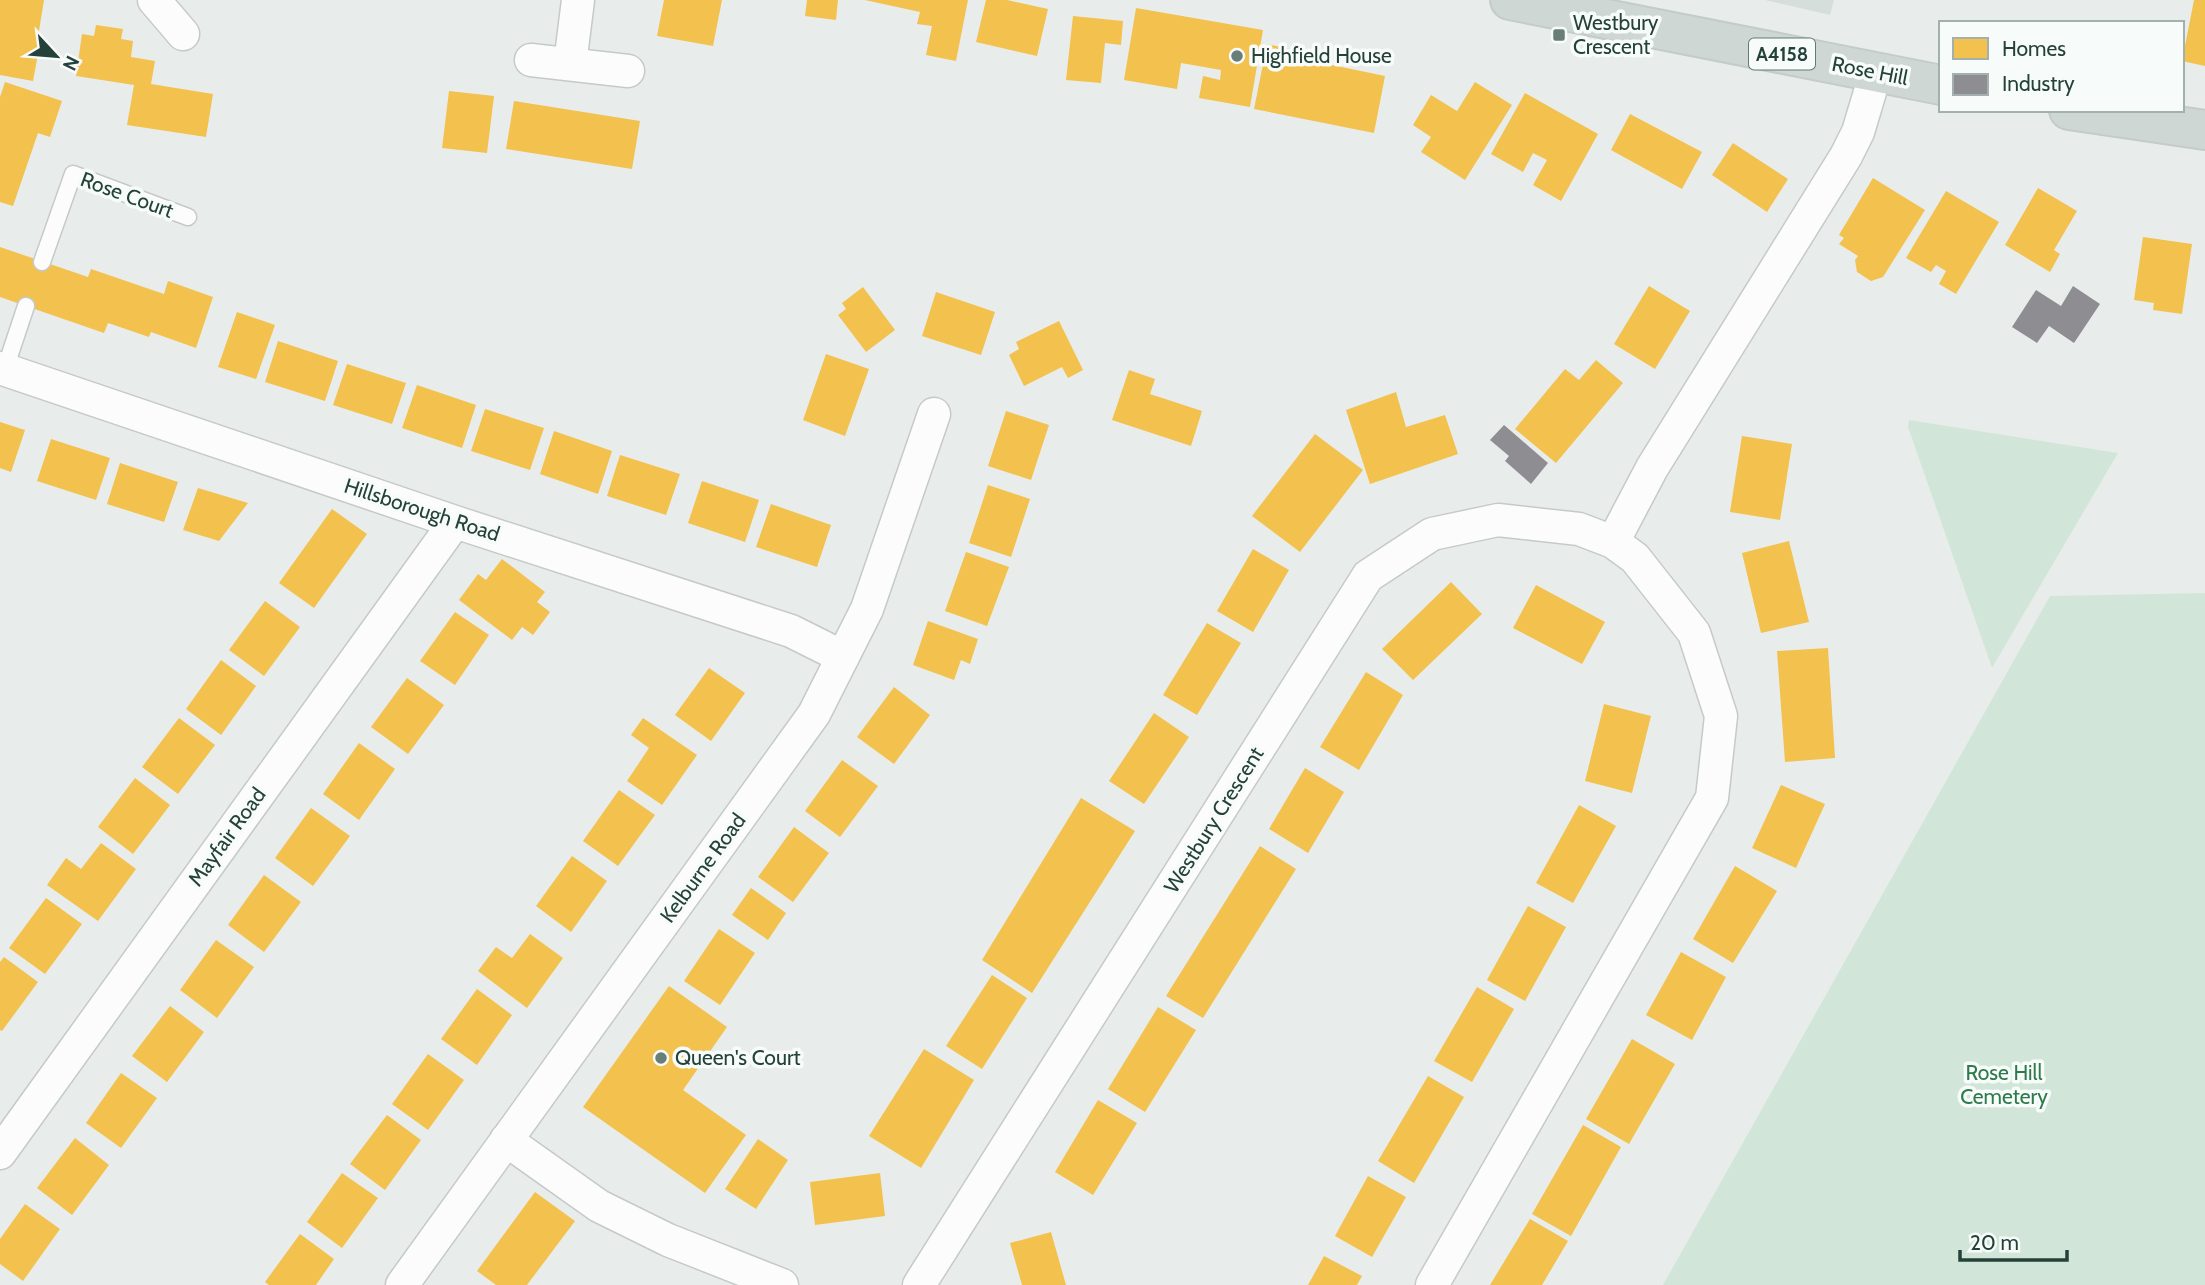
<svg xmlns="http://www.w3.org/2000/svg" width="2205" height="1285" viewBox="0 0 2205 1285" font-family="Cabin,sans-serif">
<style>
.built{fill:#d6dedb}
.green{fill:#d1e6d8}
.homes{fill:#f2c14e}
.industry{fill:#8d8d92}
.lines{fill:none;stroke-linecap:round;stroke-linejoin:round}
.service-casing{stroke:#c5cac8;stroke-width:19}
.minor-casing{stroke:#c5cac8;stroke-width:35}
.primary-casing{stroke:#c3ccc9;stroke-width:42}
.service{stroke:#fcfcfc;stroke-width:16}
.minor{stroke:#fcfcfc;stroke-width:32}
.primary{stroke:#cfd7d5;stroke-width:38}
.poi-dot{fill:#697e78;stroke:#f7fbf9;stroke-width:2.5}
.labels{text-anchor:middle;stroke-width:7;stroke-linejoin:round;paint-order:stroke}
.shield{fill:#f7fbf9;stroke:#637a73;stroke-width:2}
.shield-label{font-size:19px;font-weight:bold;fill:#24423a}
.poi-label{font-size:21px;fill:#24423a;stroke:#f7fbf9;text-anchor:start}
.street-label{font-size:21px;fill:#24423a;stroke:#f7fbf9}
.park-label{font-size:21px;fill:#2d7a4b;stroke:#f7fbf9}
</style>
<rect width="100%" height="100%" fill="#e8edeb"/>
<path class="built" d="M1765,0H1834L1830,15Z"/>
<path class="green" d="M1909,420L2118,453L1992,668L1908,427Z
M2205,593V1285H1663L2050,596Z"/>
<path class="homes" d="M0,0H44L38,37L41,38L33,81L0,75Z
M664,0H722L713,46L657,36Z
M807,0H838L836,20L805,16Z
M865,0H968L956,61L926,55L932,26L917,24L920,12Z
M986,0H1007L1048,9L1037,56L976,42Z
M2194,0H2205V66L2182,61Z
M1136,8L1263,30L1250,107L1199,98L1203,76L1220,80L1221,70L1181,63L1177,89L1124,80Z
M1073,16L1123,21L1121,45L1105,43L1101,83L1066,80Z
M96,25L123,29L121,39L133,41L131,57L155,61L151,84L213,94L206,137L127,125L134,85L76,76L82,34L94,36Z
M1267,44L1300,51L1298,58L1385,76L1374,133L1254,109Z
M5,82L62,101L50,137L38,133L13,206L0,202V97Z
M1475,82L1512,105L1465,180L1421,152L1431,137L1413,125L1431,95L1457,111Z
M449,91L494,96L487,153L442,148Z
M1525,93L1598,134L1561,201L1533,185L1547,160L1533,153L1523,172L1491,154Z
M514,101L640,121L632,169L506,149Z
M1630,114L1702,152L1682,189L1611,150Z
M1733,143L1788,179L1767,212L1712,175Z
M1873,178L1925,210L1883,277L1871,281L1857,272L1855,260L1858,256L1839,244L1844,238L1839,235Z
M2038,188L2077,211L2054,250L2060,254L2050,272L2005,245Z
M1946,191L1999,222L1956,294L1939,284L1946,271L1936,265L1931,272L1906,258Z
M2143,237L2192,244L2182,314L2153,310L2154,303L2134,300Z
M0,247L88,277L91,269L164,294L168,281L213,297L196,348L151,332L149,337L108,323L104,333L0,297Z
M1649,286L1690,311L1655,369L1614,344Z
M863,287L895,330L866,352L838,315L846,309L842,303Z
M936,292L995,312L981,355L922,336Z
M237,312L275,325L256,379L218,367Z
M1059,321L1083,370L1068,378L1062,367L1024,386L1009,355L1019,349L1016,342Z
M278,341L338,361L325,401L265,382Z
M826,354L869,369L845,436L803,420Z
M1596,360L1623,383L1556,463L1515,429L1565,369L1579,380Z
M347,364L406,383L392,424L333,405Z
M1129,370L1155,379L1150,394L1202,411L1191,446L1112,420Z
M417,385L476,405L462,448L402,428Z
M1396,392L1406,427L1445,415L1458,454L1370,484L1346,410Z
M485,409L544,428L530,470L471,451Z
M1006,411L1049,425L1031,480L988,466Z
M0,422L25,430L11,472L0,468Z
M554,431L612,451L598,494L540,474Z
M1315,434L1363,470L1300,552L1252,516Z
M1742,436L1792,444L1780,520L1730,512Z
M51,439L110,458L96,500L37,481Z
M620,455L680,474L666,515L607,496Z
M120,463L178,482L164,522L107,504Z
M702,481L759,500L745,542L688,523Z
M988,485L1030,499L1011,557L969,543Z
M198,488L248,503L219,541L183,530Z
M771,504L831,525L817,567L756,547Z
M332,509L367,534L314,608L279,583Z
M1789,541L1809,622L1761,633L1742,553Z
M1253,549L1289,570L1253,632L1217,611Z
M966,552L1009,567L987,626L945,611Z
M502,559L545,592L537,602L550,612L533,635L522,627L512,640L459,600L478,574L486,580Z
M1451,582L1482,614L1413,680L1382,649Z
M1536,585L1605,622L1582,664L1513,628Z
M265,601L300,627L264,676L229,650Z
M455,612L489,635L455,685L420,661Z
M928,621L978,639L970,664L961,660L954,680L913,665Z
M1207,623L1241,643L1197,715L1163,695Z
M1828,648L1835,758L1785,762L1777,651Z
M221,660L256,686L221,735L186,709Z
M709,668L745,693L711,741L675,715Z
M1366,672L1403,695L1359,770L1320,747Z
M407,678L444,705L408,754L371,727Z
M894,687L930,715L894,764L857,737Z
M1604,704L1651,716L1632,793L1585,781Z
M1154,713L1189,737L1144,804L1109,781Z
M179,718L215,745L178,794L142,767Z
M643,718L697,755L662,805L627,781L649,748L631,735Z
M359,743L395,769L359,820L323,794Z
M842,760L878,786L840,837L805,811Z
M1305,768L1344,792L1308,853L1269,829Z
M135,778L170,805L133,854L98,827Z
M1781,785L1825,804L1796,868L1752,848Z
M619,790L655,815L618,866L583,841Z
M1081,798L1135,831L1032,993L982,960Z
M1579,805L1616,826L1573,903L1536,883Z
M311,808L350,836L313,886L275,858Z
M794,827L829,853L793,902L758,877Z
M101,843L136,869L98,921L47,885L66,858L81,869Z
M1260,846L1296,869L1203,1018L1166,996Z
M572,856L607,881L571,932L536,906Z
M1735,866L1777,891L1733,963L1693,939Z
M264,875L301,902L264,952L228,925Z
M751,888L786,913L768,940L732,915Z
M46,898L82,924L45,974L9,948Z
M1528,906L1566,927L1525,1001L1487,980Z
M719,929L755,953L720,1005L684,981Z
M530,934L563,958L527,1008L478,971L496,947L512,958Z
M216,940L254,967L217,1018L180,990Z
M1681,952L1726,977L1692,1040L1646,1015Z
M4,957L38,982L2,1031L0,1030V962Z
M992,975L1027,998L982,1069L946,1046Z
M669,986L727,1027L683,1090L746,1135L705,1193L583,1107Z
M1477,987L1514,1009L1472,1082L1434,1061Z
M477,989L512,1015L477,1065L441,1039Z
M170,1006L204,1032L167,1082L132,1056Z
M1158,1007L1196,1030L1145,1112L1108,1089Z
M1632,1039L1675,1064L1629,1144L1586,1119Z
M924,1049L974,1080L921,1168L869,1136Z
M428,1054L464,1080L428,1130L392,1104Z
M121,1073L157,1098L121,1148L86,1123Z
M1428,1076L1464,1097L1414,1183L1378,1161Z
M1098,1100L1137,1123L1093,1195L1055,1172Z
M387,1115L421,1140L385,1190L350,1164Z
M1583,1125L1621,1147L1571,1236L1532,1214Z
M75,1138L109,1165L72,1215L37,1188Z
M758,1139L788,1160L756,1209L725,1189Z
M342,1173L378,1198L342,1248L307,1222Z
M880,1173L885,1216L815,1225L810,1182Z
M1368,1176L1406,1197L1372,1257L1335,1236Z
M535,1192L575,1221L527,1285H496L477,1271Z
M25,1204L60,1229L23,1281L0,1264V1239Z
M1530,1219L1568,1241L1542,1285H1490Z
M1051,1232L1066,1285H1022L1010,1243Z
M300,1234L334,1259L316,1285H269L265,1282Z
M1324,1256L1362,1276L1357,1285H1308Z"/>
<path class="industry" d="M2073,286L2100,304L2074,343L2049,326L2037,343L2012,327L2036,290L2061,306Z
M1504,425L1548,463L1531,484L1505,461L1509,456L1490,440Z"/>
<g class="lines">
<defs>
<path id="service" d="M42,262L73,174L188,217
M5,369L26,306"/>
<path id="minor" d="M154,0L183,34
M531,60L628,71
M570,64L578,0
M0,368L455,522L791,631L843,657
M1613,542L1652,468L1846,156L1858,132L1876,72
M506,1140L599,1206L668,1240L782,1285
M0,1153L455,522
M402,1285L814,714L867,609L934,414
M919,1285L1368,576L1432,534L1498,520L1579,529L1613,542L1635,558L1694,633L1721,716L1712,798L1432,1285"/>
<path id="primary" d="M1510,0L1941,85
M2069,110L2205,130"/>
</defs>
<use href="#service" class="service-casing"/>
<use href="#minor" class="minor-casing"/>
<use href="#primary" class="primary-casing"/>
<use href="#service" class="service"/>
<use href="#minor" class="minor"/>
<use href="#primary" class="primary"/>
</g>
<g class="poi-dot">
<rect x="1552" y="28" width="14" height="14" rx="3.5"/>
<circle cx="1237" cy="56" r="7"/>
<circle cx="661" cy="1058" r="7"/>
</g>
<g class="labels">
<rect class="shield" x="1749" y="38.5" width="66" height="31" rx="5"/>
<g class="shield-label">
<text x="1782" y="61">A4158</text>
</g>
<g class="poi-label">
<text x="1573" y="30">Westbury<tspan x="1573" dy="24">Crescent</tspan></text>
<text x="1251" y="63">Highfield House</text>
<text x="675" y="1065">Queen's Court</text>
</g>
<g class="street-label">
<text transform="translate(1870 71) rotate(11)" y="7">Rose Hill</text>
<text transform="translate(127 195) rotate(20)" y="7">Rose Court</text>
<text transform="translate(422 510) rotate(18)" y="7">Hillsborough Road</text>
<text transform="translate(1214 820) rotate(-58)" y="7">Westbury Crescent</text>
<text transform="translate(227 837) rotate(-54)" y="7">Mayfair Road</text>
<text transform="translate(703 868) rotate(-54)" y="7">Kelburne Road</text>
</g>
<g class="park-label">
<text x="2004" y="1080">Rose Hill<tspan x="2004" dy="24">Cemetery</tspan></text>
</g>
</g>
<rect x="1939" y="21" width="245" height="91" fill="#f7fbf9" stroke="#a3b1ad" stroke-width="2"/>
<rect x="1953" y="38" width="35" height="21" fill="#f2c14e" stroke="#a3b1ad" stroke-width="2"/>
<text x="2002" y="56" font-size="21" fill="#24423a">Homes</text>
<rect x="1953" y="74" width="35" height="21" fill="#8d8d92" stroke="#a3b1ad" stroke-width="2"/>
<text x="2002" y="91" font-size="21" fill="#24423a">Industry</text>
<g transform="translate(56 56) rotate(116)" stroke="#f7fbf9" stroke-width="5" paint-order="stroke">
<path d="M0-5L12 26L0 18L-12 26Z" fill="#24423a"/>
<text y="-10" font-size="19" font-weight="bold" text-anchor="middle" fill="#24423a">N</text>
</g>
<path d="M1960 1250v10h107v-10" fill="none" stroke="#24423a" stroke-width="3.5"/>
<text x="1970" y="1250" font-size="21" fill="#24423a" stroke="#f7fbf9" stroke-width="5" paint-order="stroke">20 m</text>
</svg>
